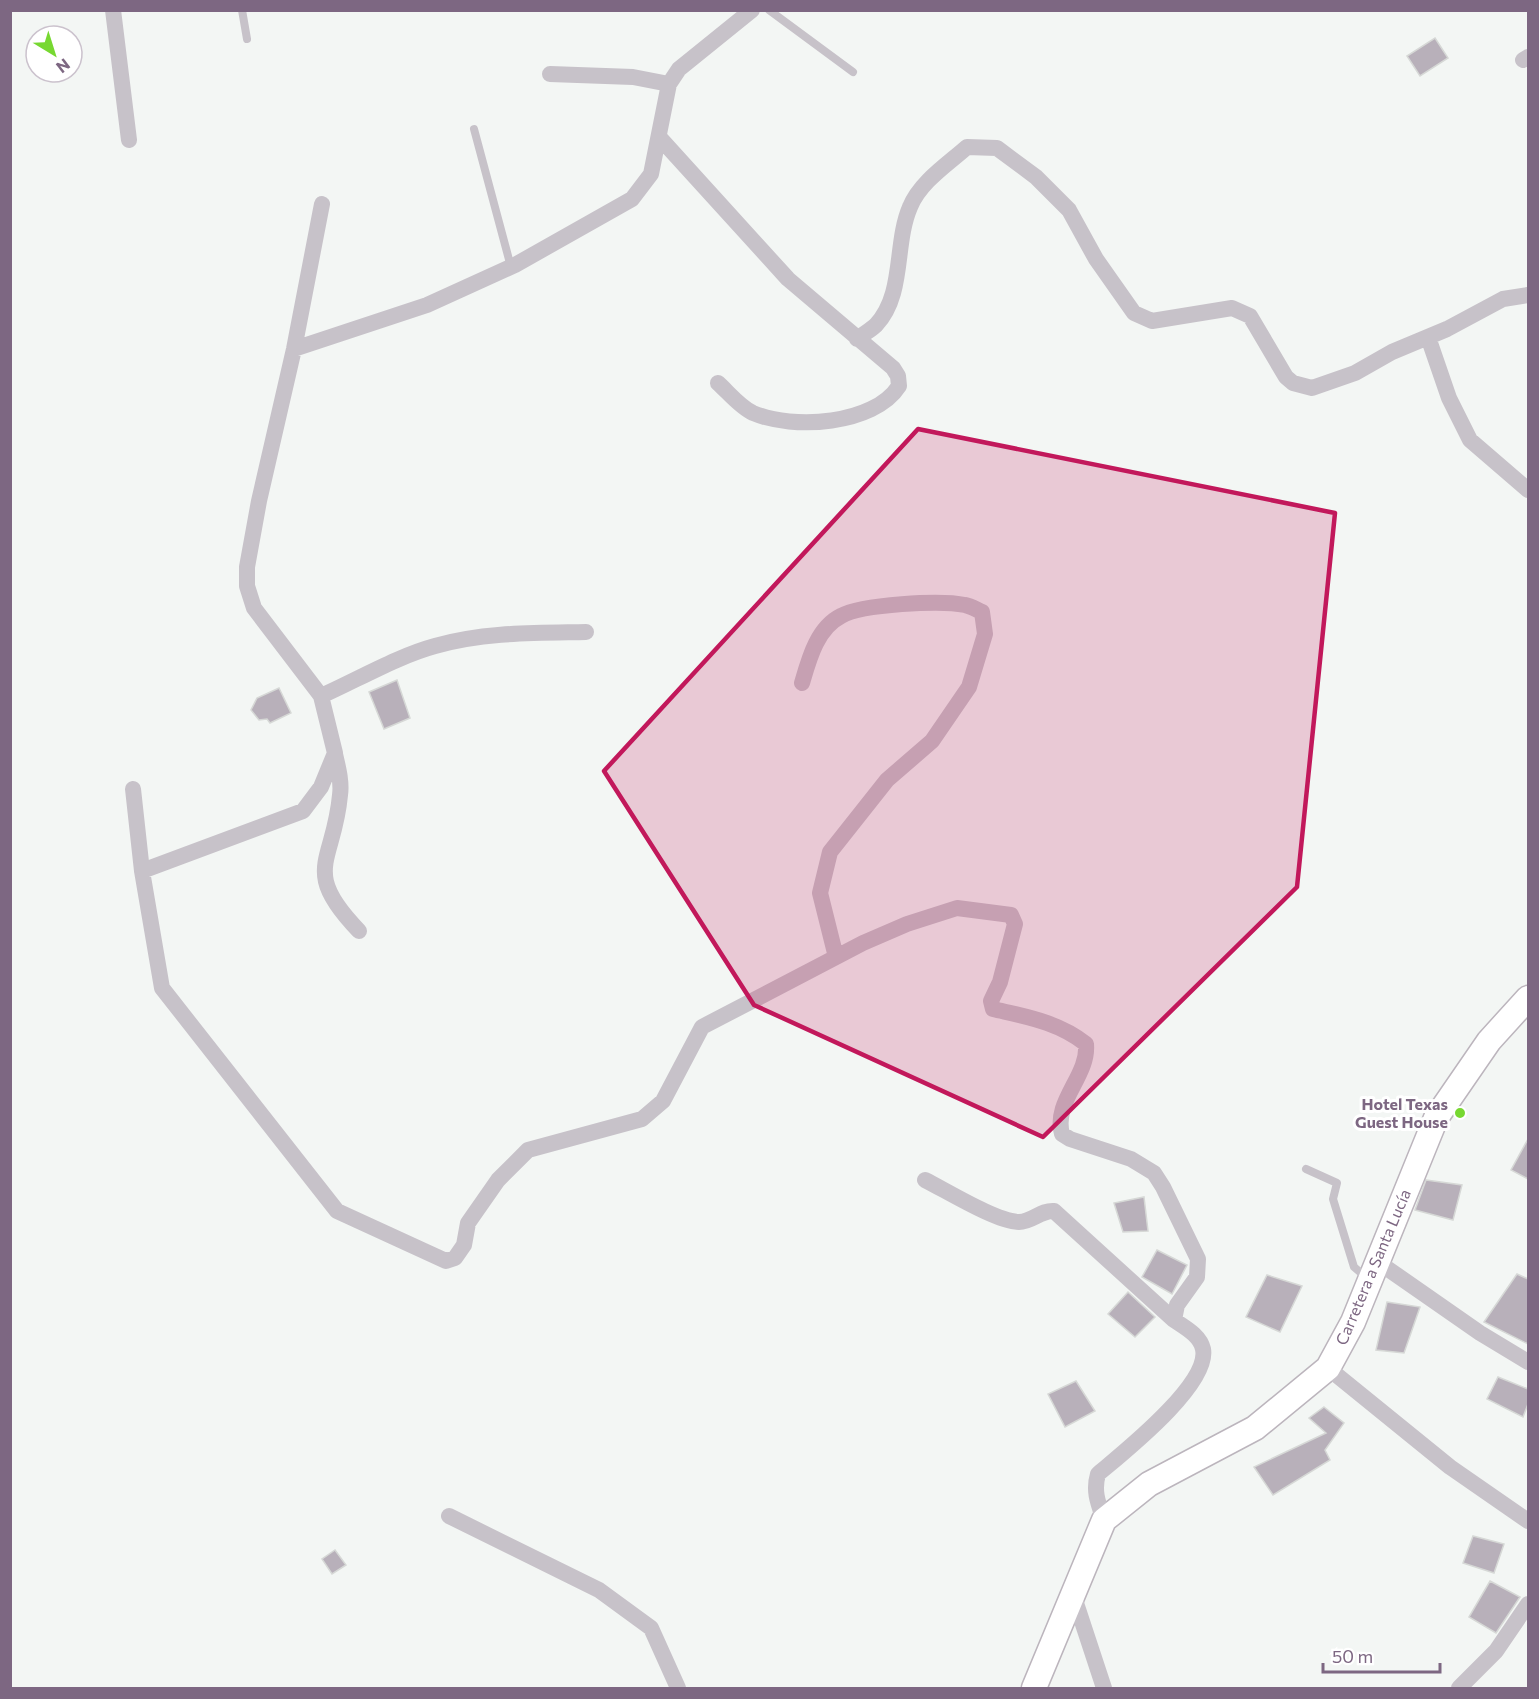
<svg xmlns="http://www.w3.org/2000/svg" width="1539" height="1699" viewBox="0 0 1539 1699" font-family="Commissioner,sans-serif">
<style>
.building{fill:#b8b0ba;stroke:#d6d8d6;stroke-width:1.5}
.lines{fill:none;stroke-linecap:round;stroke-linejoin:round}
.secondary-casing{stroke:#bcb5bd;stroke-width:27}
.lane{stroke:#c7c2c9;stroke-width:8}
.street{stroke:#c7c2c9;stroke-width:16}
.secondary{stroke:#fff;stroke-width:24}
.marked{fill:#c2185b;fill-opacity:0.2;stroke:#c2185b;stroke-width:4.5;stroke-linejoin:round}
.poi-dot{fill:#77d831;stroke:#fff;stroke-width:2}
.labels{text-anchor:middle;stroke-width:6;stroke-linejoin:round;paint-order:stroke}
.poi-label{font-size:16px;font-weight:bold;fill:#7d6782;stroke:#fff;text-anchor:end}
.street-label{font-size:16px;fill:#7d6782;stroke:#fff}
</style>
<rect width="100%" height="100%" fill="#f3f6f4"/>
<path class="building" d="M1435,38L1448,58L1420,76L1407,56Z
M397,680L410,718L384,729L369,692Z
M279,688L291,713L270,723L267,719L259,720L251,710L257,698Z
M1528,1139V1179L1511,1170Z
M1426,1180L1462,1185L1453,1220L1415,1210Z
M1144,1197L1148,1231L1123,1232L1114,1203Z
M1157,1250L1187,1265L1172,1294L1142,1277Z
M1517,1274L1528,1279V1344L1484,1322Z
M1267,1275L1302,1286L1280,1332L1246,1317Z
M1128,1292L1155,1317L1135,1337L1108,1314Z
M1387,1302L1420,1307L1404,1353L1376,1350Z
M1498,1377L1528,1389V1404L1523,1417L1487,1399Z
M1076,1381L1095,1411L1065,1427L1048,1394Z
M1324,1407L1344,1423L1325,1450L1330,1460L1273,1495L1254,1467L1326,1433L1309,1418Z
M1473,1536L1504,1544L1494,1573L1463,1563Z
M335,1550L346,1565L332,1574L322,1559Z
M1490,1581L1520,1597L1496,1633L1469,1617Z"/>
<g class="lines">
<defs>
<path id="secondary" d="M1034,1688L1104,1520L1149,1484L1255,1428L1328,1368L1353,1322L1436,1118L1489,1041L1528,998"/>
</defs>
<use href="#secondary" class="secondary-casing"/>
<path class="lane" d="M242,10L247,39
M769,10L853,72
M474,129L511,267
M1306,1169L1337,1183L1333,1199L1354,1267L1367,1278"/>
<path class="street" d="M113,10L129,140
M1523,60L1528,57
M550,74L633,77L669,84
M659,137L788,279L893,368L898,376L899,386C874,425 793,430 753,413C740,407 729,393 718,383
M1428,337L1449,398L1470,440L1528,490
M857,339C863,334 871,330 876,325C905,294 894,244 910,207C920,182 948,164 967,147L997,148L1036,177L1069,210L1096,259L1134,313L1152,321L1232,308L1250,316L1286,377L1293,383L1312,388L1355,373L1392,352L1447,329L1503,299L1528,295
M294,349L427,305L515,265L632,199L651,174L669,84L679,69L752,10
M802,683C809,659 817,628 841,616C862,604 941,600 965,605C971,606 977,610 982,612L985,634L969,687L932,741L887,780L830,852L820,893L836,957
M321,696C357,680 398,656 435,646C484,632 535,633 586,632
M335,754C338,767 342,782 340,795C334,863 300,870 359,931
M133,789L142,871L162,988L337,1211L446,1261L455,1258L464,1245L468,1223L498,1180L528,1150L642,1119L663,1101L702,1027L863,943L907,924L957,908L1011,915L1015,924L1000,982L991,1001L993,1009C1027,1017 1058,1022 1086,1044C1089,1076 1053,1101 1062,1134L1070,1139L1131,1159L1154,1173L1163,1187L1198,1259L1197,1277L1177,1305L1174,1320C1184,1327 1200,1335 1203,1349C1210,1384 1124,1452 1098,1474C1093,1491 1098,1503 1104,1520
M142,871L303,811L321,787L335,753L321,696L254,608L247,586V567L259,501L294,349L322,204
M925,1180C947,1191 997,1222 1019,1222C1032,1222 1041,1210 1054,1211L1174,1320
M1378,1262L1480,1333L1528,1362
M1328,1368L1450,1467L1528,1521
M449,1516L599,1590L651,1628L678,1688
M1073,1594L1104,1688
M1459,1688L1496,1651L1528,1604"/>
<use href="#secondary" class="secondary"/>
</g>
<path class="marked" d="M918,429L1335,513L1297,887L1043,1137L754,1005L604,771Z"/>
<circle class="poi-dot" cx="1460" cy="1113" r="6"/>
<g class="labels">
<g class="poi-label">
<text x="1448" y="1110">Hotel Texas<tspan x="1448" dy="18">Guest House</tspan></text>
</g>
<g class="street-label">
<text transform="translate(1373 1267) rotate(-67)" y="6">Carretera a Santa Lucía</text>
</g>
</g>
<rect width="1539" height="1699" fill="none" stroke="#7d6782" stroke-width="24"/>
<g transform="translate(54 54) rotate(142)"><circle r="28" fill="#ffffff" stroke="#cbc2cd" stroke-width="1.5"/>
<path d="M0-4.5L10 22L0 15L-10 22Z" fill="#77d831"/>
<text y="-9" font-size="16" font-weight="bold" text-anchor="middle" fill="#7d6782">N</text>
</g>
<path d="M1323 1663v9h117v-9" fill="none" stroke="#7d6782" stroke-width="3"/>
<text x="1332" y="1663" font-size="18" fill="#7d6782" stroke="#ffffff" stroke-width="4.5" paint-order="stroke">50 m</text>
</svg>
